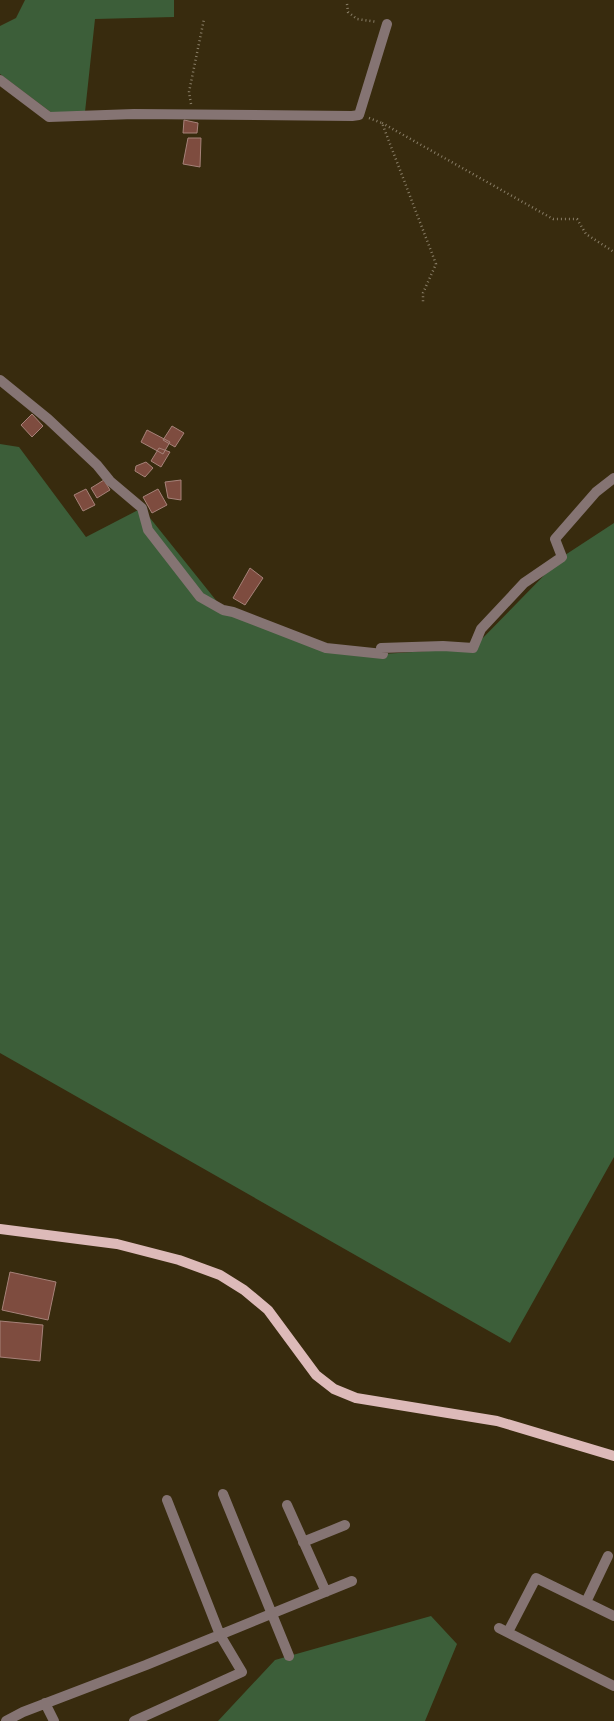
<svg xmlns="http://www.w3.org/2000/svg" width="614" height="1721" viewBox="0 0 614 1721" font-family="'IBM Plex Sans',sans-serif">
<style>
.green{fill:#3c5e39}
.building{fill:#7e4c3f;stroke:#a68279}
.lines{fill:none;stroke-linecap:round;stroke-linejoin:round}
.path{stroke:#897e67;stroke-width:2.5;stroke-dasharray:1 3;stroke-linecap:butt}
.minor{stroke:#857473;stroke-width:10}
.major{stroke:#ddbab9;stroke-width:10}
</style>
<rect width="100%" height="100%" fill="#382b0e"/>
<path class="green" d="M25,0H174V17L95,19L85,112L52,113L0,74V26L16,18Z
M0,444L19,447L86,537L142,508L223,609L326,648L383,654L473,648L562,557L614,523V1157L510,1343L0,1053Z
M431,1616L457,1644L425,1721H218L275,1660Z"/>
<path class="building" d="M184,120L198,123L197,133H183Z
M188,138H201L200,167L183,164Z
M32,414L43,426L32,437L21,425Z
M172,426L184,433L175,447L163,440Z
M147,430L170,442L163,454L141,442Z
M159,448L170,452L161,467L151,461Z
M146,462L153,468L145,477L135,471L136,466Z
M104,480L110,490L97,498L91,488Z
M181,480V500L168,498L165,482Z
M86,489L95,505L83,511L74,495Z
M158,489L167,505L152,513L143,497Z
M250,568L263,578L245,605L233,598Z
M10,1272L56,1282L48,1320L2,1310Z
M0,1321L43,1325L40,1361L0,1357Z"/>
<g class="lines">
<path class="path" d="M347,4L348,12L357,19L377,22
M191,104L189,92L204,19
M369,118L382,123L436,264L423,293V302
M382,123L553,219H577L586,234L614,252"/>
<path class="minor" d="M0,80L49,117L134,114L352,116L359,115L387,24
M0,380L48,419L97,465L110,481L142,508L148,530L200,597L223,610L233,612L326,648L383,654L381,648L443,646L473,648L481,629L524,583L562,557L555,539L596,492L614,478
M223,1494L289,1656
M287,1505L326,1592
M303,1542L345,1525
M586,1602L608,1556
M499,1628L614,1686
M508,1632L536,1578L614,1616
M45,1703L54,1721
M6,1721L23,1712L146,1665L352,1581
M134,1721L242,1672L220,1635L167,1500"/>
<path class="major" d="M0,1229L117,1244L179,1260L220,1275L244,1290L268,1310L316,1375L334,1389L356,1398L497,1421L614,1456"/>
</g>
</svg>
